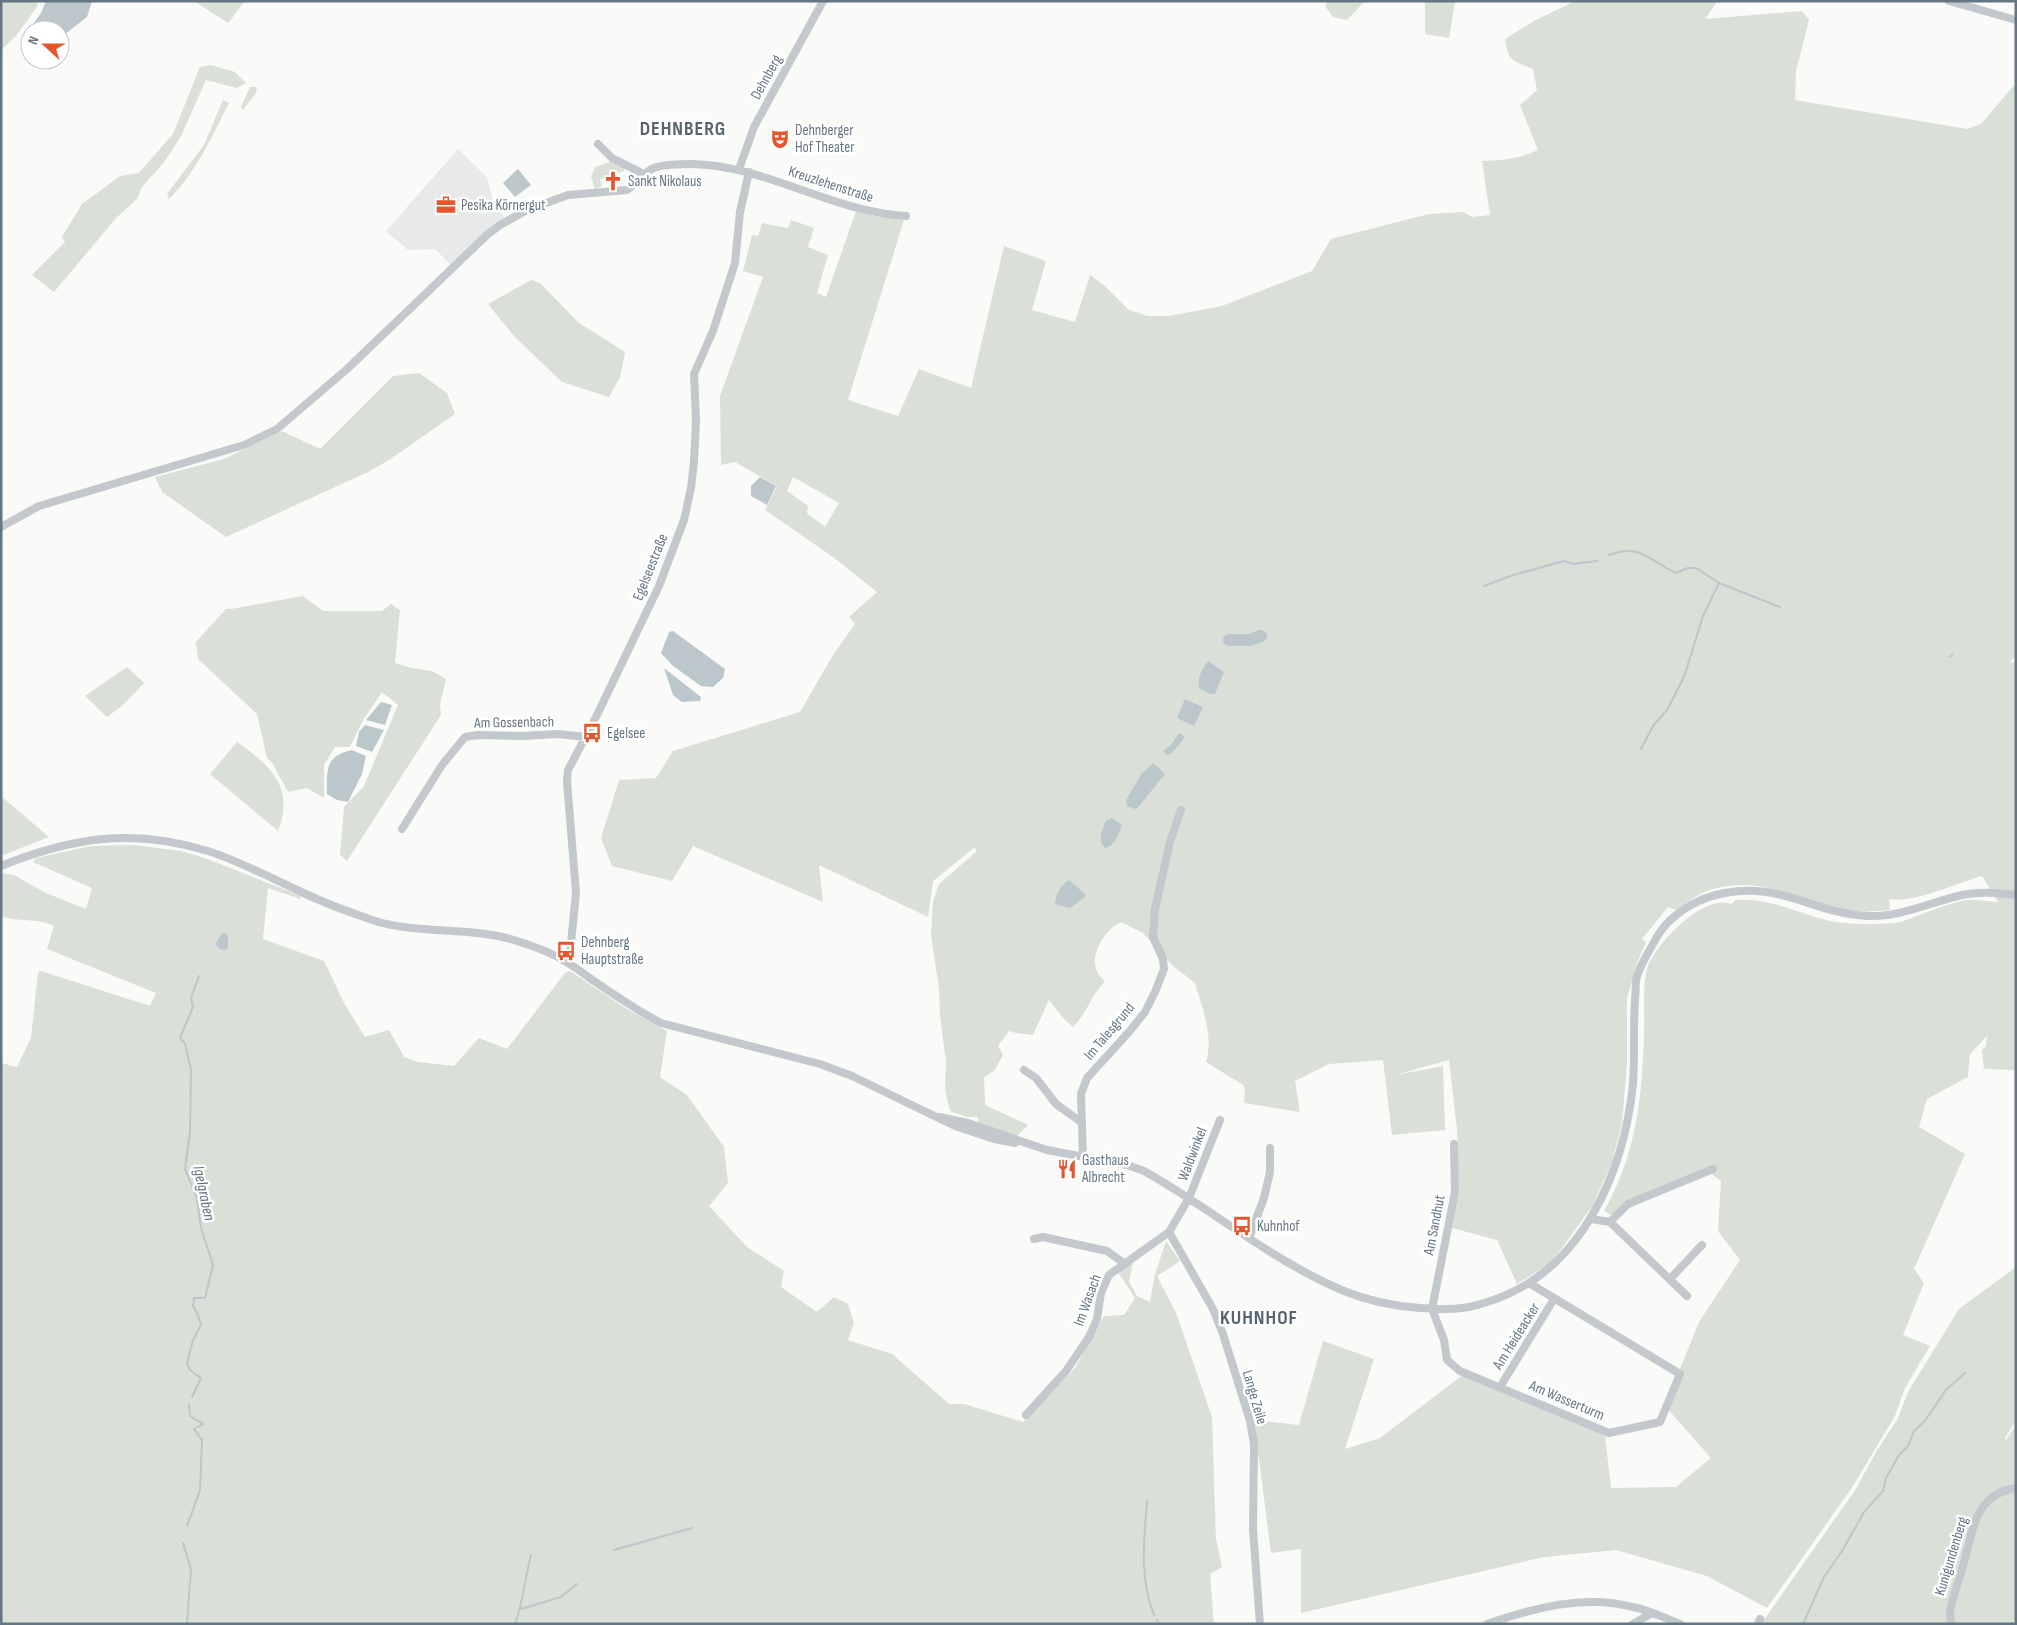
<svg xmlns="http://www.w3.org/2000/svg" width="2017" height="1625" viewBox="0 0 2017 1625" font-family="'Sofia Sans Condensed',sans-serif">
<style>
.built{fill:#e8e9e9}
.green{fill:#dadfd7;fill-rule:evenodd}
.water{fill:#bbc7cb}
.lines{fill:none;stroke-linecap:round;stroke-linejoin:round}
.stream{stroke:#bbc7cb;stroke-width:2}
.river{stroke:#bbc7cb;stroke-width:12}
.minor{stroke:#c3c8cc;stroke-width:8}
.labels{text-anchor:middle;stroke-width:5;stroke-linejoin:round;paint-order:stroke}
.street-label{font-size:15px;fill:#657683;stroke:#fff}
.poi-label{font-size:15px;fill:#657683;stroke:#fff;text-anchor:start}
.water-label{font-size:16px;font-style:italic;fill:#60757c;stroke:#fff}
.district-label{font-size:20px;font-weight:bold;letter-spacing:1px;fill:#57646e;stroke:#fff}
</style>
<rect width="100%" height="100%" fill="#fafaf8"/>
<path class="built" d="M458,149L487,177L493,201L506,220L452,266L435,249L408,250L386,231Z"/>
<path class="green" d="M1,1H38L37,7L16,36L1,50Z
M194,1H245L228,23Z
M1328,1H1365L1347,20L1333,17L1325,6Z
M1425,1H1455L1449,38L1425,34Z
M1575,1L1717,2L1705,19L1802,11L1809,20L1796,71L1795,100L1967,129L1981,124L2016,83V656L2009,662L2016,663V1070L1984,1069L1982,1050L1986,1046L1987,1036L1970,1054L1968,1077L1927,1099L1919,1127L1965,1154L1914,1269L1924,1283L1903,1335L1930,1346L1905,1388L1895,1416L1853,1486L1767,1608L1707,1576L1616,1550L1544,1557L1301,1613V1549L1271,1553L1254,1420L1299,1425L1323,1341L1374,1359L1345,1449L1380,1438L1464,1374L1605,1435L1611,1488L1676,1487L1711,1458L1665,1406L1699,1322L1740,1260L1718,1231L1721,1181L1710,1173L1627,1203L1614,1217L1604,1211C1636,1155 1642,1098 1644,1035C1645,1016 1642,983 1648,966C1657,943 1704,893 1731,904L1736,900C1770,897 1798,914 1830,921C1854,925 1877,925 1900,922C1922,915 1944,904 1967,900C1978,899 1987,902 1998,902L1982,876C1958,883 1911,904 1889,899L1890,910C1873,912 1857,912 1840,909C1794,901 1763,875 1713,889C1699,893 1687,902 1676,910L1668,907L1642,939L1646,943L1638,960L1627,998V1064L1622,1123L1612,1162L1593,1205L1562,1248L1549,1264L1517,1284L1497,1240L1452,1228L1459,1191L1457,1130L1449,1060L1395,1075L1443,1066L1445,1130L1392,1135L1383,1060L1329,1064L1295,1081L1300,1112L1244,1103L1245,1090L1243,1085L1206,1062C1214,1036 1202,1008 1195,983L1173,966L1143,933L1121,922C1101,932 1083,965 1105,981C1101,986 1096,991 1093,997C1087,1008 1082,1018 1073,1027L1063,1018L1049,1000L1033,1035L1016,1033L1009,1031L998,1046L1003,1055L994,1071L984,1077L985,1105L1028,1125L1016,1137L978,1123V1117H966L950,1111L945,1090L946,1061L940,1016L939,989L931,935L933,902L939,884L976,852L975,847L933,881L928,917L819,865L823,902L693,846L672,881L612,866L601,838L619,780L656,778L673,751L800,712L833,655L855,624L849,617L877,592L833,557L765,510L777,486L735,462L721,465L720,396L763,277L743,271L752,235L758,236L762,223L788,228L791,220L814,228L808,247L828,255L817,293L826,297L856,211L874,216L904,220L848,400L898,416L919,369L971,388L1004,246L1046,261L1032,310L1075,322L1090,275L1105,286L1129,310L1148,316H1169L1222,306L1312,271L1331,239L1429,214L1463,212L1472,217L1490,215L1482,161C1502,161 1519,159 1538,150L1520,105L1537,90L1533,69C1512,60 1509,63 1505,39L1532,22ZM793,477L839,503L825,527L807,513L808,506L787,491Z
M211,65L235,72L246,83L237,88L206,80L181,136L165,161L142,187L137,199L116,218L54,292L32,275L65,242L62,237L82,204L120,176L139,173L173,134L200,67Z
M250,87H257L256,93L243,110L241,107Z
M223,100L229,103C212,136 196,173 169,199L167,194L204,145Z
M612,161L625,167L624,171L600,179L602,186L595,189L591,176L595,167Z
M531,280L540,283L579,323L625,352L620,377L609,397L562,382L515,337L488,304Z
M419,373L447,393L455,414L389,460L368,472L226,537L162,492L155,477L224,459L282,431L320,449L393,376Z
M303,596L323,611H382L391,604L400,610L395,663L412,668L432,671L446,679L440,705L441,715L347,861L340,855L344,807L364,786L398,705L382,692L363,720L350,747H335L324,765V798L307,788L288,792L273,764L267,758L257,714L198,659L196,642L226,609H231Z
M127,667L144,683L123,705L107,717L85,696Z
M237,742C270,765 295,787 278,831L210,774Z
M1,796L49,837L1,856Z
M133,845L181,851L205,858L301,896L300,899L268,888L263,939L324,961L344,1003L365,1037L389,1030L404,1057L418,1062L454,1066L479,1038L507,1049L565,973L570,971L627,1009L667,1031L660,1077L687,1095L724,1147L728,1183L709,1206L747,1247L784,1271L781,1287L817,1312L834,1297L848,1304L854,1323L848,1340L892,1354L949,1404H964L1023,1422L1075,1368L1104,1316L1124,1315L1135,1298L1118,1272L1133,1262L1129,1282L1137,1296L1150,1302L1155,1274L1166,1241L1180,1261L1157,1276L1176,1313L1212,1417L1216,1539L1222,1567L1210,1574L1214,1624H1V1063L17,1067L31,1038L38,973L41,971L150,1006L156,993L47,949L54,926C36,917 19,923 1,916V873L14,875L46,893L86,909L92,888L33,862L36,858L91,846ZM222,933L228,936V947L215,945Z
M2016,1267V1421L2005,1438L2006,1440L2016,1425V1486L1982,1504C1973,1531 1944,1599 1948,1624H1761L1856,1489L1876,1452L1897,1420L1908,1392L1959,1309Z
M2016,1491V1624H1954L1952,1613C1956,1595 1961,1578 1966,1560C1973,1533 1981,1494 2016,1491Z"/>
<path class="water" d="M46,1H92L87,17L60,38V30H30V43L25,39L26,35L41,13Z
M518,169L531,185L515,197L503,183Z
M760,477L776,486L767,505L751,496V486Z
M673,631L725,669L723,678L713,687L701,686L673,666L661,653L669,632Z
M1208,661L1224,672L1215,694H1210L1199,688C1197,678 1202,669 1208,661Z
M664,668L701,697L700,701L682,702L673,695Z
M1185,699L1203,707L1194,726L1177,718Z
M381,702L392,705L385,725L366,720Z
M365,725L384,730L372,752L356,746L359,732Z
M1179,733L1185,737L1173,752L1168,755L1163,751L1171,745Z
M352,750L366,756L362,774L348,802L337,800L327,794C327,769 325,756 352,750Z
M1153,763L1165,774L1139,806L1135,809L1127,806L1126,800L1142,773Z
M1112,818L1122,825C1118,835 1115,846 1105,848C1097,840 1102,830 1106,821Z
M1069,880L1085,894V897L1070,908L1055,904C1056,893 1060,886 1069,880Z
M222,933H225L228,936V947L226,950L220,949L215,944Z"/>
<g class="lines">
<path class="stream" d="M1609,555C1642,543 1649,561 1676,573L1688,568H1696L1719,583L1780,607
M1484,586L1510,576L1564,561L1573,564L1597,561
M1952,655L1953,654
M1950,657L1951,656
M1641,749L1653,726L1667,710L1684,677L1703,616L1719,583
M192,1397L201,1378L190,1370L187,1363L193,1340L201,1325L198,1315L193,1306L194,1298H205L213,1265L201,1228L197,1198L185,1169L190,1132L191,1070L185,1044L180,1038L193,1007L191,998L199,976
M1147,1501C1144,1542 1139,1576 1154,1615
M187,1526L200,1490L202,1440L194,1429L203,1424L190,1416L189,1404
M183,1543L191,1569L187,1624
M614,1550L692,1528
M521,1609L561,1597L577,1584
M1157,1620L1158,1624
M515,1624C523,1602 525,1578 531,1555
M1803,1624L1824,1577L1842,1551L1864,1512L1883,1491L1886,1478L1899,1455L1908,1446L1914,1431L1924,1422L1946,1390L1965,1373"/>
<path class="river" d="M1229,640H1250L1261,636"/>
<path class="minor" d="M1949,1L2016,20
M598,144L612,158L644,174
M739,169L754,127L823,1
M1,527L39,506L244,445L277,429L346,370L488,234L500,225L527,210L568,195L627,190C638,183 644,170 657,167C668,164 680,164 691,164C766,165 832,212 906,216
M402,829L442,765L465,737L478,735L522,736L558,734L586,737
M1,866C73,837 133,828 208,851C242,862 275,880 308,895C329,905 350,912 372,920C417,935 468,926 514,940C530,945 548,951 563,960C574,966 584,974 594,981C616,996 638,1011 661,1023L820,1064L852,1076L955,1126L994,1139L1015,1143
M569,963L576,893L567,781L568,770L596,717L659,586L684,520L691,488L694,462L696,420L694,374L713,331L735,263L740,212L749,172
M1024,1070L1036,1078L1056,1104L1081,1122
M939,1117L968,1123L1047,1150L1127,1165L1144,1171C1212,1209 1272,1261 1344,1291C1368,1301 1394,1306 1420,1308C1433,1309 1448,1310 1462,1308C1473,1307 1485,1303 1496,1299C1584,1267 1624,1170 1633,1084C1635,1056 1633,1028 1635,1000C1636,992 1635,983 1637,976C1641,965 1647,954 1653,944C1658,934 1666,923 1675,916C1705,891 1745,886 1782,895C1813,903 1836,915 1869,916C1901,917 1931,902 1962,895C1980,891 1998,893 2016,895
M1454,1144L1455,1192L1432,1309L1444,1340L1447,1360L1460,1371L1609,1433L1660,1422L1680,1374L1529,1283
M1083,1157L1081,1094L1087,1078L1129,1032L1145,1012L1155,992L1164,969L1163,959L1153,937L1155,909L1170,842L1181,810
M1591,1219L1610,1222L1687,1296
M1610,1222L1628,1204L1713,1169
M1169,1232L1213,1309L1223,1334L1250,1421L1254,1444L1253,1529L1260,1624
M1249,1238L1264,1198L1270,1172V1148
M1034,1239L1043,1237L1107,1251L1125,1264
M1670,1279L1702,1245
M1500,1387L1554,1299
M1026,1415L1066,1371L1089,1337L1097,1319L1101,1293L1109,1275L1169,1232L1189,1198L1220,1120
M1487,1624C1534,1608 1584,1594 1633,1607C1649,1610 1665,1618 1680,1624
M1633,1624L1652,1613
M1758,1624L1760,1619
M1951,1624L1950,1611C1953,1595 1960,1579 1964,1562C1973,1530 1975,1494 2016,1488"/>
</g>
<defs>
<symbol id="theatre-bare" viewBox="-9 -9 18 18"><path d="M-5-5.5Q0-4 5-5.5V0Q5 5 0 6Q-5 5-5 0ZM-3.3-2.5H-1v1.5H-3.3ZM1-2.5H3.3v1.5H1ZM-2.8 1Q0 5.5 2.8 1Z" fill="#e4572e" stroke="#fff" stroke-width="2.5" paint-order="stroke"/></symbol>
<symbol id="church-bare" viewBox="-9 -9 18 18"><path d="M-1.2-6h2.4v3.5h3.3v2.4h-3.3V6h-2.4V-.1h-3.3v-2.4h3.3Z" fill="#e4572e" stroke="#fff" stroke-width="2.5" paint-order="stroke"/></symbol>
<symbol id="office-bare" viewBox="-9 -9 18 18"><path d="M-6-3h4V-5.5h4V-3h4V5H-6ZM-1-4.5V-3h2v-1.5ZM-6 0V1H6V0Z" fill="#e4572e" stroke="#fff" stroke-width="2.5" paint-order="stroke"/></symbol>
<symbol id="bus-bare" viewBox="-9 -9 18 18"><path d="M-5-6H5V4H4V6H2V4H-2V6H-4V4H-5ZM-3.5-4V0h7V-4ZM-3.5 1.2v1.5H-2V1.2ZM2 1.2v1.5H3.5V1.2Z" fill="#e4572e" stroke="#fff" stroke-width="2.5" paint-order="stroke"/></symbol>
<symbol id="restaurant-bare" viewBox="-9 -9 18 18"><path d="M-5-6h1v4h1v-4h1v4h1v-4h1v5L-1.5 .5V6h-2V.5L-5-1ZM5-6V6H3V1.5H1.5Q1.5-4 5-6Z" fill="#e4572e" stroke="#fff" stroke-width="2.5" paint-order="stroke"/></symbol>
</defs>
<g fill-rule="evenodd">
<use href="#theatre-bare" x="766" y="125" width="28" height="28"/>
<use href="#church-bare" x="599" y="167" width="28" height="28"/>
<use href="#office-bare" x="432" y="191" width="28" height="28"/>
<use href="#bus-bare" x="578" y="719" width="28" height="28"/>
<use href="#bus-bare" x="552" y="937" width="28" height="28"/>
<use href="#restaurant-bare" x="1053" y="1155" width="28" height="28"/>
<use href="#bus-bare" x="1228" y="1212" width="28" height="28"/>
</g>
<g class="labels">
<g class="street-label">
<text transform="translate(766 77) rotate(-61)" y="5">Dehnberg</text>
<text transform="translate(831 184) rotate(18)" y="5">Kreuzlehenstraße</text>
<text transform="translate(650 567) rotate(-68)" y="5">Egelseestraße</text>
<text transform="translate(514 722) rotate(-1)" y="5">Am Gossenbach</text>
<text transform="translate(1109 1031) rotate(-50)" y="5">Im Talesgrund</text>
<text transform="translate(1192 1154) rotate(-69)" y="5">Waldwinkel</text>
<text transform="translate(1434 1225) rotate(-79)" y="5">Am Sandhut</text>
<text transform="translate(1087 1300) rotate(-70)" y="5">Im Wasach</text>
<text transform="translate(1516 1336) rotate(-58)" y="5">Am Heideacker</text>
<text transform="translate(1255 1397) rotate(74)" y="5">Lange Zeile</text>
<text transform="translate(1567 1400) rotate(23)" y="5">Am Wasserturm</text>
<text transform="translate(1951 1556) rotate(-73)" y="5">Kunigundenberg</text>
</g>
<g class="poi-label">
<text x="795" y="135">Dehnberger<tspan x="795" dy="17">Hof Theater</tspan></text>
<text x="628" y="186">Sankt Nikolaus</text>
<text x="461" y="210">Pesika Körnergut</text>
<text x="607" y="738">Egelsee</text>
<text x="581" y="947">Dehnberg<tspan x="581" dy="17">Hauptstraße</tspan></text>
<text x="1082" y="1165">Gasthaus<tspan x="1082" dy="17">Albrecht</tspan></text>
<text x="1257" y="1231">Kuhnhof</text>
</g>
<g class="water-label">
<text transform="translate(205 1193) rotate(78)" y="6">Igelgraben</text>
</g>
<g class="district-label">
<text x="683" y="135">DEHNBERG</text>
<text x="1259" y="1324">KUHNHOF</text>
</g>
</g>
<rect width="2017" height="1625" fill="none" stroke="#657683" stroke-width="5"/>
<g transform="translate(45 45) rotate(291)"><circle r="24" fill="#ffffff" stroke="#c1c8cd"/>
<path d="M0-4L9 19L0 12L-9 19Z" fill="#e4572e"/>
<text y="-8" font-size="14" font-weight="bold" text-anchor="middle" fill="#657683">N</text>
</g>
</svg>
